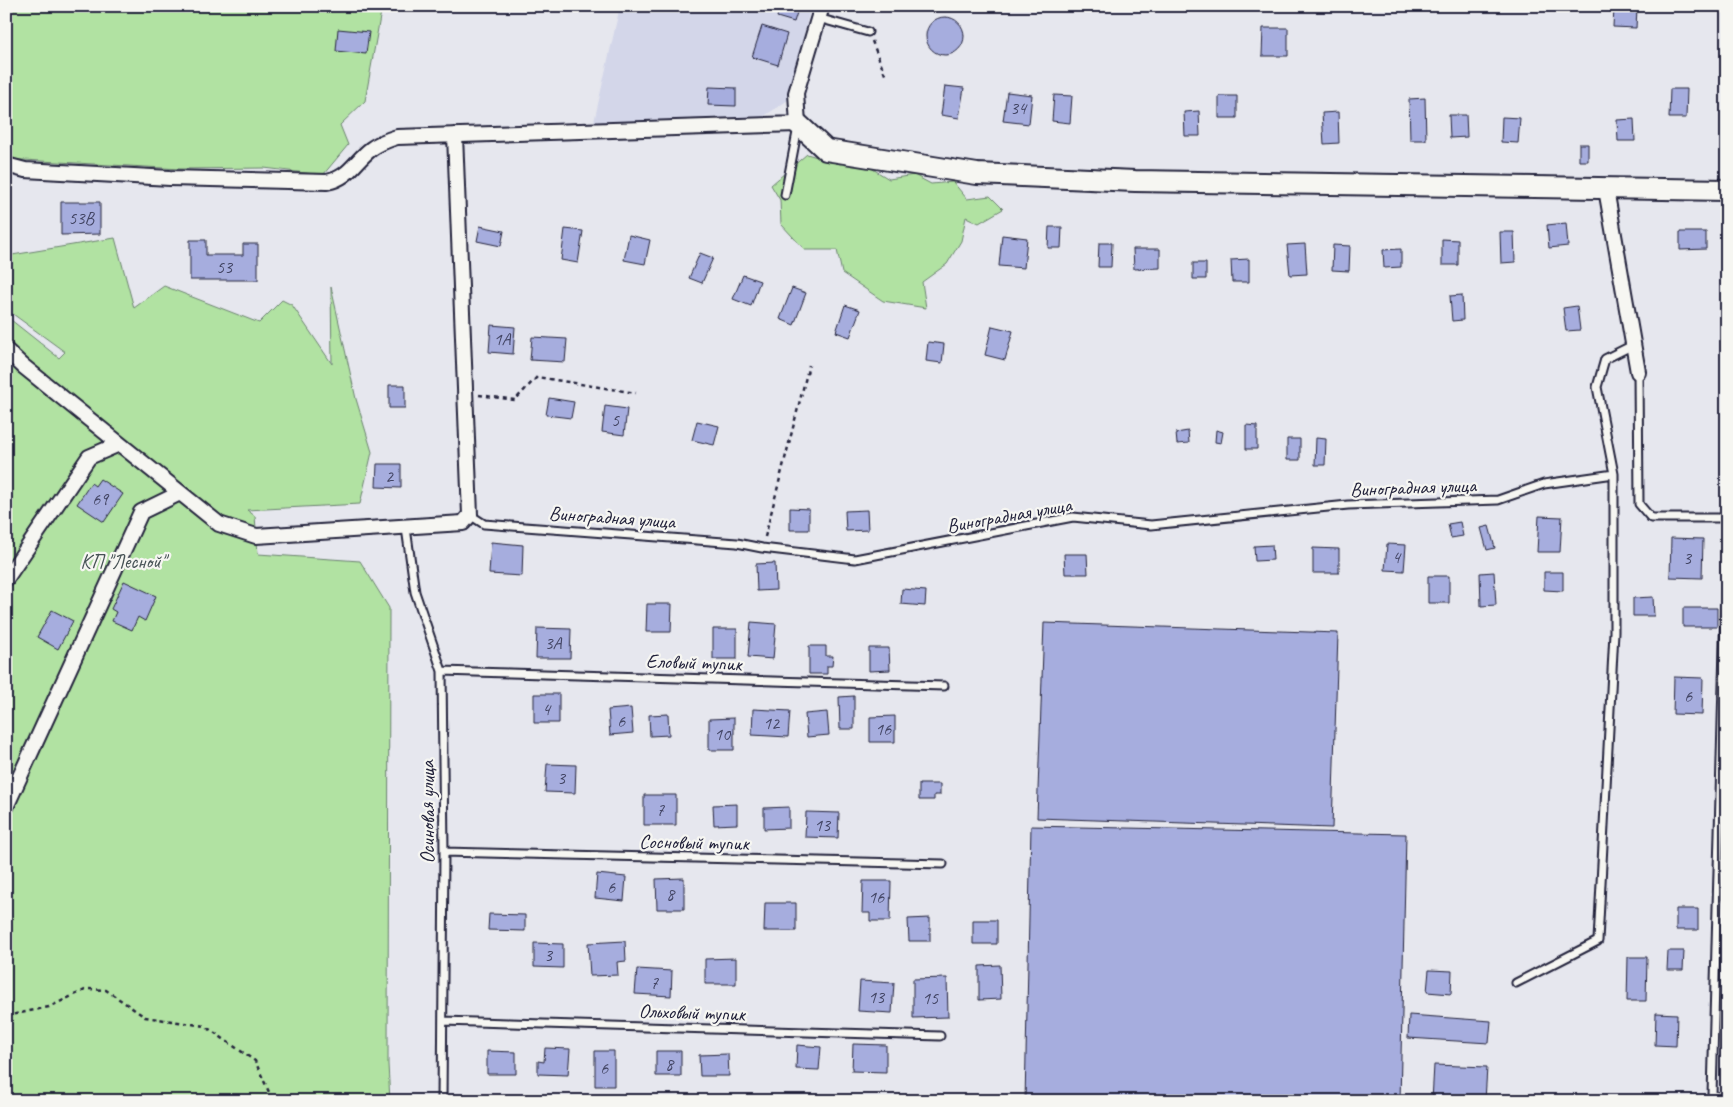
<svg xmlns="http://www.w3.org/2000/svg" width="1733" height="1107" viewBox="0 0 1733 1107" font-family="Caveat,sans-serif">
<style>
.built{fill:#d3d6e9}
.green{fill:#b1e2a2;stroke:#6a826e}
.building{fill:#a6adde;stroke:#22223b}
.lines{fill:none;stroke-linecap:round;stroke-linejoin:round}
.lane-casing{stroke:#22223b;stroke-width:11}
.street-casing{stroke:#22223b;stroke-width:18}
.secondary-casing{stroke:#22223b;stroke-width:24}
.path{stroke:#22223b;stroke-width:2.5;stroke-dasharray:4 4;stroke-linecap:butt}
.lane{stroke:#f6f6f2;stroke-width:7}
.street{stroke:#f6f6f2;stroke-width:14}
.secondary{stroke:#f6f6f2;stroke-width:20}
.labels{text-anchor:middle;stroke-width:4.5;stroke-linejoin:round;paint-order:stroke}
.number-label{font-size:18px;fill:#434564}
.street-label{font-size:20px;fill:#22223b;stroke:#f6f6f2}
.park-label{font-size:20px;fill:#465255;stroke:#f6f6f2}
</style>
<rect width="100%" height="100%" fill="#e6e7ee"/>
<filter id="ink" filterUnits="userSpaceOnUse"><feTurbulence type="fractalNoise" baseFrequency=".02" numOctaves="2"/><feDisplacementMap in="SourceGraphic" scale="10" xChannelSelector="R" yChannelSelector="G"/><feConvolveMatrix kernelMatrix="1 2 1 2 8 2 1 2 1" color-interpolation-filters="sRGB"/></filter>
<g filter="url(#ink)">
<path class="built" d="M620,6H811L788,100L760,119L594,122Z"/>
<path class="green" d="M6,6H382L365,101L340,125L348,145L323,175L264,168L181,169L6,159Z
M807,154L840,164L858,160L889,179L914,175L931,184L953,182L967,199L990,196L1003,209L979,223L966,217L961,241L947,264L922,282L926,308L883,301L842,273L837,250H805L781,224L780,200L771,185Z
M115,238L134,308L164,286L259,323L282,300L292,305L332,364L331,287L356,399L372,452L360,504L247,510L255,516L258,554L360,561L389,608L388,1064L390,1101H6V316L59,358L65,352L6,309V256Z"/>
<path class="building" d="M780,6H799L794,22L777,17Z
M1614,7L1637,8L1636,28L1613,27Z
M926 36a19 19 0 1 1 38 0a19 19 0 1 1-38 0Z
M762,26L787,34L778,65L752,57Z
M1263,28H1288V56H1262Z
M338,29L369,32L366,54L336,51Z
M945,86L964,88L959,118L941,115Z
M709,87L736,88V106L708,105Z
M1670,89H1687L1686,118H1669Z
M1007,92L1032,95L1029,124L1003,121Z
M1054,95L1072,96L1070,123L1052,121Z
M1219,96H1237V118H1219Z
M1425,98L1426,140H1410L1409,99Z
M1199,111L1200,136H1185L1184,112Z
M1338,112L1339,143L1324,144L1322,113Z
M1449,115H1466L1467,137L1450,138Z
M1502,117L1520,118L1518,143L1501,142Z
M1634,119L1635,141H1618L1617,120Z
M1579,144H1588V161H1579Z
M61,202H100V234L61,235Z
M1566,223L1568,246L1549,248L1547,225Z
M480,226L504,231L501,246L477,241Z
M1049,227H1062L1061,248H1048Z
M565,229L583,231L578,263L561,260Z
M1726,229H1727V264H1723Z
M1500,232H1514L1515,262L1501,263Z
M1680,232H1706V249L1680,250Z
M629,235L650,240L645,264L624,260Z
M1002,235L1027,238L1024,268L999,266Z
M1442,239L1458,240V265H1442Z
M190,240H206V255H243V244H258V280H190Z
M1099,243H1112L1111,267H1098Z
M1305,244L1307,274L1290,275L1287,245Z
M1333,245L1350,246L1349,271L1332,270Z
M1133,249H1160V268L1134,269Z
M1401,249V267L1384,268L1383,250Z
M700,253L713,258L702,283L689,278Z
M1249,259V282H1232L1231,260Z
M1193,263H1206V279H1193Z
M743,275L760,281L751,306L733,299Z
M792,288L806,293L794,325L780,319Z
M1462,295L1463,320L1452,321L1450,296Z
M845,305L860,310L850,337L836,332Z
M1577,306L1580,330L1566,331L1563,308Z
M491,325L515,327L513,354L489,352Z
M992,326L1013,331L1005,360L985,355Z
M532,337L567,339L565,362L530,360Z
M928,342L944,344L942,363L926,361Z
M389,385H405V408H389Z
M549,398L574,402L571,418L546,415Z
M605,406L627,409L624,435L602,432Z
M697,421L719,426L714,445L692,440Z
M1246,425L1257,426V449H1246Z
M1216,430L1223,432L1221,443L1215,442Z
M1188,431L1189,443L1177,444L1176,433Z
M1316,438L1326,439L1325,465H1315Z
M1287,439H1300V460H1287Z
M377,464H401V488L376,487Z
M100,479L123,494L104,522L77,504L91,483L95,486Z
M790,508L809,509V530H790Z
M867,510L868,530L846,531L845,511Z
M1539,516L1562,517L1560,552H1537Z
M1460,522L1463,536L1451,538L1448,524Z
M1489,526L1495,548L1487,550L1481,528Z
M1671,538L1703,539L1702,578L1670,577Z
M491,542L523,545L522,576L489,574Z
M1387,544L1406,545L1404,571L1385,570Z
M1272,545L1273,560L1255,561L1254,546Z
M1313,548L1339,549V573H1313Z
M1064,554H1087L1088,574H1065Z
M775,563L776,590L757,591L756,564Z
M1494,572L1496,605L1481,606L1480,573Z
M1544,572H1563V591L1544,590Z
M1428,576H1449V603H1428Z
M124,581L156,596L145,621L138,617L132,630L112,621L116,612L111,609Z
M902,589L926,591L925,606L901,604Z
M1653,597L1654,616H1633V598Z
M647,604H672L671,632H646Z
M1683,608H1717V627H1683Z
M52,610L73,621L58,649L37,637Z
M751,622L776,624L773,659L748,657Z
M1044,623L1338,633L1332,828L1037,818Z
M537,628L571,629L570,658H536Z
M713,629H737V659H713Z
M809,646H826V656H833L832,666H827V674H809Z
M869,648H889L890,670L869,671Z
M1674,677L1703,678L1702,715L1673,714Z
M534,694H559V723H534Z
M854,696V729H840L839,697Z
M631,708L633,733L610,735L608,710Z
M753,709L790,711L788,737L752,735Z
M827,712L829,735L807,737L805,714Z
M668,714L669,735L650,736L649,715Z
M895,716V742H870V717Z
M734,718V750H709V719Z
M547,764L576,765L575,793L545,792Z
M919,784H940V795H934V800H919Z
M644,795H676V825H644Z
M737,804V824L714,825L713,805Z
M789,807V828L764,829V808Z
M806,812L839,813L838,838L805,837Z
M1031,826L1406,834L1400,1101H1025Z
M597,874L626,877L624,901L595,898Z
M684,878V909H657L656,879Z
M863,881H891L890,921H870V913H862Z
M765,903H796V931H764Z
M1676,909H1698V930H1676Z
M489,914L525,915V931L488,930Z
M930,918V941H909L908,919Z
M973,920H997V944H973Z
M625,941L626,961L617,962L618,975L590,976L588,943Z
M534,943L563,944V968L534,967Z
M1668,951H1684L1683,970H1667Z
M1628,957H1647L1646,1001H1627Z
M736,958V984H705V959Z
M1000,965L1001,999L979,1000V966Z
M637,969L672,971L671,996L635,994Z
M1429,970L1452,971L1451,994L1427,992Z
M947,978L948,1017L913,1018V979Z
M860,981L894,983L892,1013L858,1011Z
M1656,1013L1677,1014L1676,1046L1655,1045Z
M1409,1015L1491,1021L1489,1043L1408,1038Z
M853,1044L886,1045V1072L852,1071Z
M797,1045L821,1047L819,1070L796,1069Z
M545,1048L570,1049L568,1075L538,1074V1061L544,1062Z
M487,1051L516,1052V1074H487Z
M595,1051H614V1086H595Z
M656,1051H681V1076H656Z
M728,1054L729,1076H700L699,1055Z
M1434,1065L1487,1067L1485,1101H1432Z"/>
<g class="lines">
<defs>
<path id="lane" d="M818,18L868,32
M785,195L798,127
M1638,372L1639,504L1651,518H1727
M470,515L484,524L737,543L762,548L855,559L1073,517L1151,525L1348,505L1498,500L1544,484L1614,474
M406,528L415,592L442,671L444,852L442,1101
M1727,534L1712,1095L1727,1097
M442,671L944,686
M444,852L943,864
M1516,983L1598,941L1614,632V474L1597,387L1605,359L1633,345
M443,1021L940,1036"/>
<path id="street" d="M6,165L25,170L170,178L327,182C349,178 355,161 371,149C379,143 387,140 397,137L798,124L796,93L822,6
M1606,189L1638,372
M6,350L23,366L219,524L256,536L463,523L470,515L455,135
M6,579L89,457L119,444
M6,807L141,512L180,493"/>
<path id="secondary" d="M798,124L826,150L977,174L1135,181L1727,190"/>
</defs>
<use href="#lane" class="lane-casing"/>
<use href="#street" class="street-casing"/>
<use href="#secondary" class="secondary-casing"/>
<path class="path" d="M872,41L886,77
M479,395L515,400L537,377L636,393
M765,537L809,365
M6,1016L49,1007L87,989L106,990L145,1017L205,1026L255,1061L273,1101"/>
<use href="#lane" class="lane"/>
<use href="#street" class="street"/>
<use href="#secondary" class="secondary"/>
</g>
</g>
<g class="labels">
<g class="number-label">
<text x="1018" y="114">34</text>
<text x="81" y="224">53В</text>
<text x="224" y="273">53</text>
<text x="502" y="345">1А</text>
<text x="615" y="426">5</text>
<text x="389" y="482">2</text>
<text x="100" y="505">69</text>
<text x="1396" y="563">4</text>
<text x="1687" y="564">3</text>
<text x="553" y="649">3А</text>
<text x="1688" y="702">6</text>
<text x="546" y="715">4</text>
<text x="621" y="727">6</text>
<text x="771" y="729">12</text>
<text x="883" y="735">16</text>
<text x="722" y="740">10</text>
<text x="561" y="784">3</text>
<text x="660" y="816">7</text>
<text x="822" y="831">13</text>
<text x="611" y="893">6</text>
<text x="670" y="900">8</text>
<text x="876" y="903">16</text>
<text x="548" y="961">3</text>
<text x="654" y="989">7</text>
<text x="876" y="1003">13</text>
<text x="930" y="1004">15</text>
<text x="669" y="1070">8</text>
<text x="604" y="1074">6</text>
</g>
<g class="street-label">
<text transform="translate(1413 487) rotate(-2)" y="7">Виноградная улица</text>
<text transform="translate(1009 515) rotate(-10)" y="7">Виноградная улица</text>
<text transform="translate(612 517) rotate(4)" y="7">Виноградная улица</text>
<text transform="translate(694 662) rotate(2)" y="7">Еловый тупик</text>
<text transform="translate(427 812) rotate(-90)" y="7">Осиновая улица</text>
<text transform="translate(694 842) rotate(1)" y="7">Сосновый тупик</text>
<text transform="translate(692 1012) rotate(2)" y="7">Ольховый тупик</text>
</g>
<g class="park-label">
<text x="123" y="568">КП "Лесной"</text>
</g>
</g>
<rect width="1733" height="1107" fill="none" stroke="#f6f6f2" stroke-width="25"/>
<rect x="12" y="12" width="1708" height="1082" fill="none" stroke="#22223b" stroke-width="2" filter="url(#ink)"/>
</svg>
